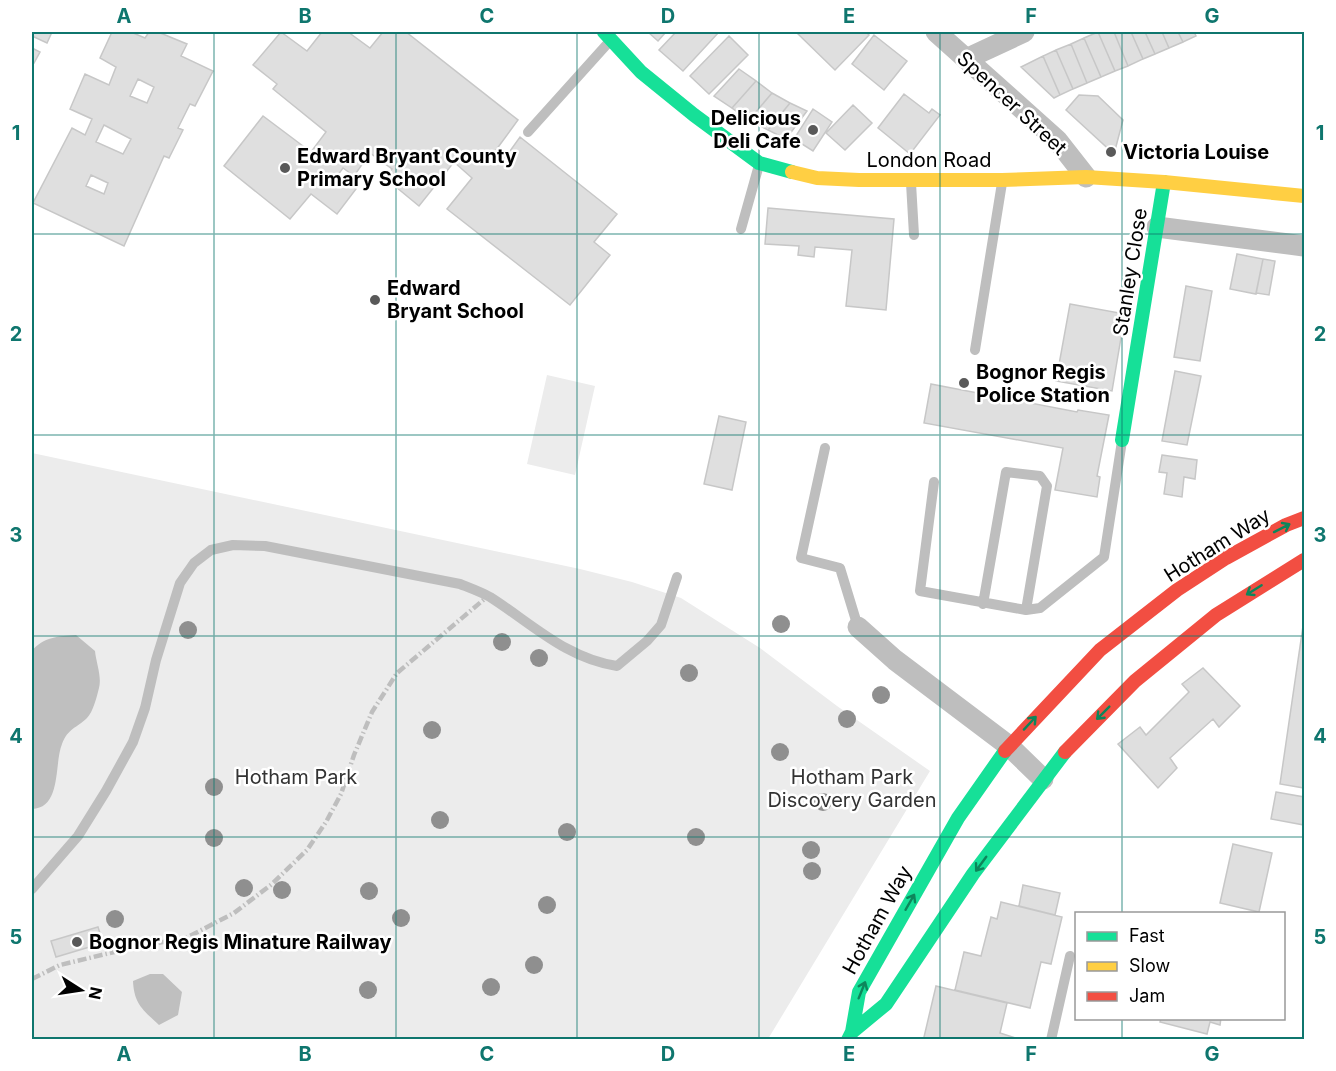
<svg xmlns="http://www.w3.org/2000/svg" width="1336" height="1071" viewBox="0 0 1336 1071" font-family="Inter,sans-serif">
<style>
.green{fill:#ececec}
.water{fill:#bfbfbf}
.building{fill:#dfdfdf;stroke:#c7c7c7;stroke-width:1.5;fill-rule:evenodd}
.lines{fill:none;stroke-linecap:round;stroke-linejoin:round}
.lane{stroke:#bebebe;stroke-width:10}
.street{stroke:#bebebe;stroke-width:21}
.fast{stroke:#16e098;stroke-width:14}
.slow{stroke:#ffcf43;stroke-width:14}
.jam{stroke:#f24e42;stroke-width:14}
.rail{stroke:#bebebe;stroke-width:4.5;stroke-dasharray:9 3 1.5 3;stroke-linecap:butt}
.tree{fill:#8f8f8f}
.oneway{stroke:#0d865b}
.grid{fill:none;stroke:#0f766e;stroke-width:1.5;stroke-opacity:0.55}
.poi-dot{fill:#595959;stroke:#fff;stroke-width:2}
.labels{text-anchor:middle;stroke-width:5;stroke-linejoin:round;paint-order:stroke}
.street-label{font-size:20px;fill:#000;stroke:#fff}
.poi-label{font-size:20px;font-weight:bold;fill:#000;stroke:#fff;text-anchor:start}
.park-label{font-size:20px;fill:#333;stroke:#fff}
.neatline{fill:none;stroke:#0f766e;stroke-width:2}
.grid-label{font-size:20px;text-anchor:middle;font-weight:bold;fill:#0f766e}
</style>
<rect width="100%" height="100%" fill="#fff"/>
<path class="green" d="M547,375L595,386L575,475L527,464Z
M32,453L580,569L632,582L681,598L760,648L837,706L930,771L768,1039H32Z"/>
<path class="water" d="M76,635L95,651C96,662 102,677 99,688C97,696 93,712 87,718C77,728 68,728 62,744C54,763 62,808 32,809V651C43,637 59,636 76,635Z
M150,974H163L182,992L178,1015L159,1025C143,1010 134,1004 133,981Z"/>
<path class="building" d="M32,32H52L47,43L32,36Z
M112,32H131L145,38L149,32H158L187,44L181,56L213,71L195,106L190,104L178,128L183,130L169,158L164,156L124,246L33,203L72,128L85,135L92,119L70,109L85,74L109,85L116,67L100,58ZM138,79L154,87L147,103L130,96ZM104,125L131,139L123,154L96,142ZM91,175L108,183L104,194L86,186Z
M281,32L307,51L322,32H348L370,48L383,32H406L518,120L496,150L505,158L520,137L617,214L594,242L610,255L570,305L447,209L472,178L454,162L419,206L385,178L392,169L370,153L354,176L343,168L337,176L356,189L337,214L311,194L290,219L224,166L263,116L311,152L326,132L273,89L277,84L253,65Z
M648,32H666L658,41Z
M676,32H719L683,71L659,50Z
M796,32H866L869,35L835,70Z
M1098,32L1115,71L1101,77L1084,38Z
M1098,32H1114L1128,66L1115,71Z
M1114,32H1131L1143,59L1128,66Z
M1131,32H1145L1155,54L1143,59Z
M1145,32H1162L1169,48L1155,54Z
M1162,32H1178L1183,42L1169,48Z
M1178,32H1194L1196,36L1183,42Z
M874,35L907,61L884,90L852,64Z
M729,36L748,55L709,94L690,76Z
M1084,38L1101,77L1087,83L1071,44Z
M1071,44L1087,83L1073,89L1056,50Z
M32,48L40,52L34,63L32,62Z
M1056,50L1073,89L1060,95L1043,56Z
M1043,56L1060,95L1054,98L1021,67Z
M739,69L756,81L732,108L714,96Z
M756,81L772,93L749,120L732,108Z
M772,93L790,103L768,130L749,120Z
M904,94L929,113L932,109L940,115L910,154L878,128Z
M1079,95L1098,96L1123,120L1114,154L1066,110Z
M790,103L807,111L786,139L768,130Z
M853,105L872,123L845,150L826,133Z
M813,109L832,122L813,151L794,139Z
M768,208L894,219L886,310L846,306L852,250L815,247L814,257L798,255L799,246L765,244Z
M1237,254L1263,259L1256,294L1230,289Z
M1263,259L1275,261L1269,295L1256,293Z
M1186,286L1212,291L1200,361L1174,357Z
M1070,304L1125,314L1112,391L1056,381Z
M1175,371L1201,376L1187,445L1162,441Z
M931,384L1077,412L1078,410L1109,415L1097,476L1100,477L1097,497L1055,490L1063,448L924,423Z
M719,416L746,422L732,490L704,484Z
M1162,455L1197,460L1195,479L1184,477L1182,497L1164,494L1167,473L1159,472Z
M1303,626H1304V788L1280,784Z
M1203,668L1240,706L1219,727L1213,719L1170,758L1177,768L1158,788L1118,744L1140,727L1146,735L1189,692L1182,684Z
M1276,792L1304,797V825L1271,819Z
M1233,844L1272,853L1259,912L1220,903Z
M1023,885L1060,893L1055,915L1019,906Z
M1001,902L1062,917L1051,964L1041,962L1030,1008L955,990L964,952L981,956L991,917L997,919Z
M98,927L103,943L56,957L51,941Z
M936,986L1007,1003L1000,1033L1022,1040H930L924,1037Z
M1161,1018H1221L1220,1025L1210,1022L1207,1034L1160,1022Z"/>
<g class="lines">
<path class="lane" d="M528,132L609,42
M911,183L914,235
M741,229L759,165
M975,350L1002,183
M825,448L801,558L840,568L858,627
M934,482L920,591L1026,610L1040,608L1104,557L1122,441
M983,604L1006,472L1040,476L1047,486L1026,610
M32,889L78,836L106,791L133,742L145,708L156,660L180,583L194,563L211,550L233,545L265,546L460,584C470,588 481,592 490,597C531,623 567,659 617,666L647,641L661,625L677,577
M1051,1040L1070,956"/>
<path class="street" d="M936,32L1057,140L1086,177
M966,59L1024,32
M1157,227L1304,246
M858,627L895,660L1009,746L1043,779"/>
<path class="fast" d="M604,32L641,72L694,115L759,163L792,172
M1122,440L1164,182
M852,1032L886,1004L973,874L1065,752
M848,1040L852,1032L859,992L958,818L1005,751"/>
<path class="slow" d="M792,172L817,178L859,180H1002L1086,177L1164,182L1304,196"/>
<path class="jam" d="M1005,751L1100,650L1177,590L1226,558L1286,525L1304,518
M1065,752L1135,681L1216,615L1304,560"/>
<path class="rail" d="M32,979L60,965L135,947L186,938L234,913L272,884L307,850L326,822L341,794L354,755L372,712L397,673L488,596"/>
</g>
<g class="tree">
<circle cx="781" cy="624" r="9"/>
<circle cx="188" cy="630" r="9"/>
<circle cx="502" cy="642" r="9"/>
<circle cx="539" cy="658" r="9"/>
<circle cx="689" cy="673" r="9"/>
<circle cx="881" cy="695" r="9"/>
<circle cx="847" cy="719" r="9"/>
<circle cx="432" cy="730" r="9"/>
<circle cx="780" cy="752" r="9"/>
<circle cx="214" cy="787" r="9"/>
<circle cx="823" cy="802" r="9"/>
<circle cx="440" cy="820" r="9"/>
<circle cx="567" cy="832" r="9"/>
<circle cx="696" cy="837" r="9"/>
<circle cx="214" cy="838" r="9"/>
<circle cx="811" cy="850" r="9"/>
<circle cx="812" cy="871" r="9"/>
<circle cx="244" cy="888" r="9"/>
<circle cx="282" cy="890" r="9"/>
<circle cx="369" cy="891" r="9"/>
<circle cx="547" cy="905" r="9"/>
<circle cx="401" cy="918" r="9"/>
<circle cx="115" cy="919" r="9"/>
<circle cx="534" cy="965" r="9"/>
<circle cx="491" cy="987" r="9"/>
<circle cx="368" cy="990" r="9"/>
</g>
<defs><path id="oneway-shaft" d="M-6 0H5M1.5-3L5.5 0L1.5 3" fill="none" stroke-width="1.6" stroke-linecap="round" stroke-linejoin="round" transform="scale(1.5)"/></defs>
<g class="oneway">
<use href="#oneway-shaft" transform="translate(1282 528) rotate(-27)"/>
<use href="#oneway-shaft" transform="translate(1254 590) rotate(148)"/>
<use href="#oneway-shaft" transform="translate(1103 713) rotate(135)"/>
<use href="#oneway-shaft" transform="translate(1030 723) rotate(-47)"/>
<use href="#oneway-shaft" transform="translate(981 864) rotate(126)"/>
<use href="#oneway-shaft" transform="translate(910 902) rotate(-60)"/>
<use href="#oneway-shaft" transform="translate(862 990) rotate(-68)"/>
</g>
<path class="grid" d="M214,32V1040M396,32V1040M577,32V1040M759,32V1040M940,32V1040M1122,32V914M32,234H1304M32,435H1304M32,636H1304M32,837H1304M1122,1018V1040"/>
<g class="poi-dot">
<circle cx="813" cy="130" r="6"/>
<circle cx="1111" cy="152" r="6"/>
<circle cx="285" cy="168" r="6"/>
<circle cx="375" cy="300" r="6"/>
<circle cx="964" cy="383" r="6"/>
<circle cx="77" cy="942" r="6"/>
</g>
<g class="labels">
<g class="street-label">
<text transform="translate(1012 103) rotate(43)" y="7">Spencer Street</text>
<text x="929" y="167">London Road</text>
<text transform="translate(1130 272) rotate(-81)" y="7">Stanley Close</text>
<text transform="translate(1217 545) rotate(-32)" y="7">Hotham Way</text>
<text transform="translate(877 920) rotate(-61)" y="7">Hotham Way</text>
</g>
<g class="poi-label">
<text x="801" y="125" text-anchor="end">Delicious<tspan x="801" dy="23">Deli Cafe</tspan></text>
<text x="1123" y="159">Victoria Louise</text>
<text x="297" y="163">Edward Bryant County<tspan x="297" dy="23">Primary School</tspan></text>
<text x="387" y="295">Edward<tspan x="387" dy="23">Bryant School</tspan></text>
<text x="976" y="379">Bognor Regis<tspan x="976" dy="23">Police Station</tspan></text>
<text x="89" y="949">Bognor Regis Minature Railway</text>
</g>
<g class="park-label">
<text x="296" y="784">Hotham Park</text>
<text x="852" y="784">Hotham Park<tspan x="852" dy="23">Discovery Garden</tspan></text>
</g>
</g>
<rect width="1336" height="1071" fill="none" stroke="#ffffff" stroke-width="66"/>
<rect x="1075" y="912" width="210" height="108" fill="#ffffff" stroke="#999999" stroke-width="1.5"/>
<rect x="1087" y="932" width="30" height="9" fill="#16e098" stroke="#999999" stroke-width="1.5"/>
<text x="1129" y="942" font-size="18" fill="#000000">Fast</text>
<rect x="1087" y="962" width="30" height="9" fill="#ffcf43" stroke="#999999" stroke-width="1.5"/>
<text x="1129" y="972" font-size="18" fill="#000000">Slow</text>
<rect x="1087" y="992" width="30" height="9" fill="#f24e42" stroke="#999999" stroke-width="1.5"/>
<text x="1129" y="1002" font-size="18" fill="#000000">Jam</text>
<g transform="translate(81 990) rotate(102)" stroke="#ffffff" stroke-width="4.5" paint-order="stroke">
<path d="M0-4.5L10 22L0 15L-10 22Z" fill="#000000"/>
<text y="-9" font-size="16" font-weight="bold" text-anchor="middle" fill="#000000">N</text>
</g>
<rect x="33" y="33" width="1270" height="1005" class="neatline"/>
<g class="grid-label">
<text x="124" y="23">A</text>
<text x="305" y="23">B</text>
<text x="487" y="23">C</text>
<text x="668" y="23">D</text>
<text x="849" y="23">E</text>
<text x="1031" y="23">F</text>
<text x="1212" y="23">G</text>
<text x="16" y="140">1</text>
<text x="1320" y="140">1</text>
<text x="16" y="341">2</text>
<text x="1320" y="341">2</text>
<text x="16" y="542">3</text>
<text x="1320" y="542">3</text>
<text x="16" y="743">4</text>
<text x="1320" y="743">4</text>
<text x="16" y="944">5</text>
<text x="1320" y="944">5</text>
<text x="124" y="1061">A</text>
<text x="305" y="1061">B</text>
<text x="487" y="1061">C</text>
<text x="668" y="1061">D</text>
<text x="849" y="1061">E</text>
<text x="1031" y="1061">F</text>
<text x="1212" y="1061">G</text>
</g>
</svg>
